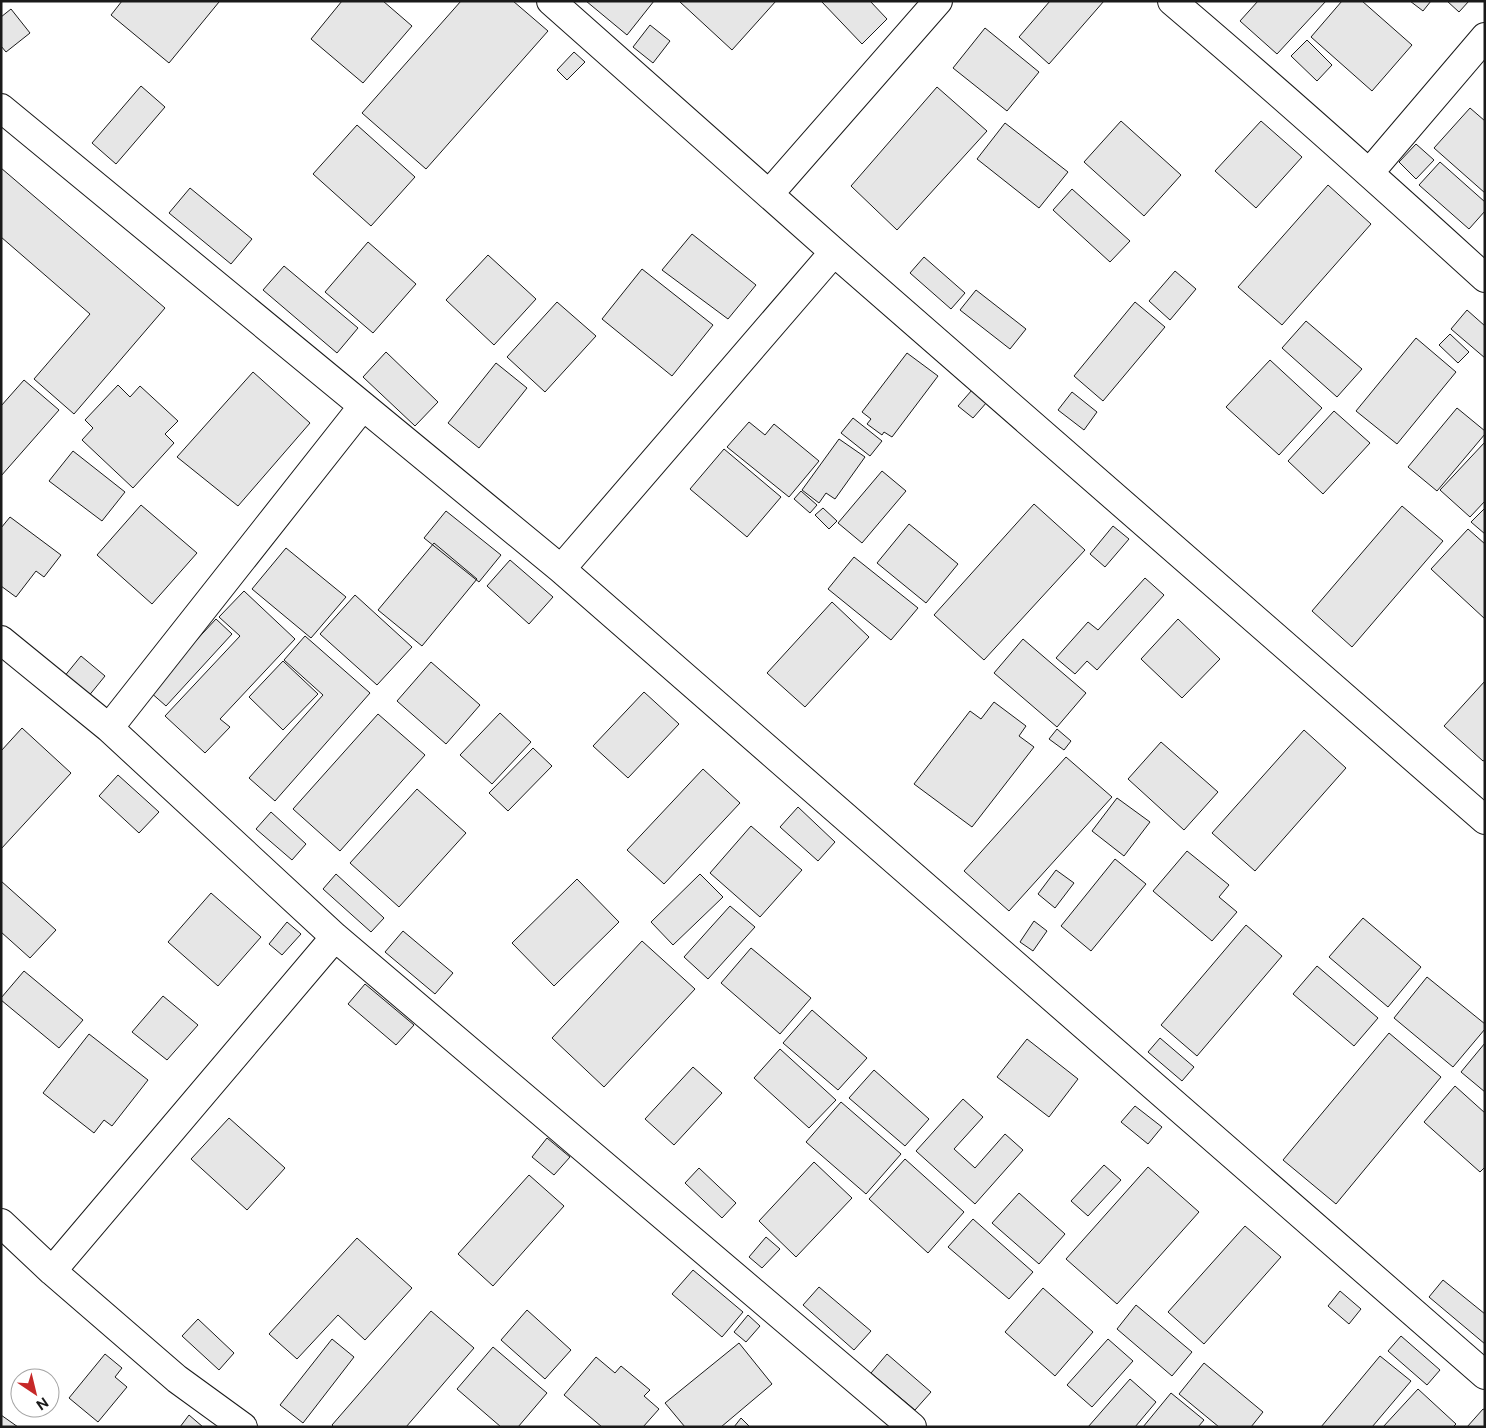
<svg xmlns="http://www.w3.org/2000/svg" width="1486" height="1428" viewBox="0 0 1486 1428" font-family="'Public Sans',sans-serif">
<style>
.building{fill:#e6e6e6;stroke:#1a1a1a}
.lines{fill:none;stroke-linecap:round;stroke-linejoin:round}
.street-casing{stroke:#1a1a1a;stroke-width:30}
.street{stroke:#fff;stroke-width:28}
</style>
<rect width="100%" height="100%" fill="#fff"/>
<path class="building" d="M122,1H218L219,2L169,63L111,15Z
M342,1H383L412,26L363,83L311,39Z
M461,1H513L548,31L426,169L362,113Z
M586,1H654L627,35Z
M681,1H776L732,50L680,2Z
M821,1H870L887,19L862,44Z
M1050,1H1104L1049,64L1019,37Z
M1258,1H1326L1277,54L1240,21Z
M1342,1H1362L1412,45L1372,91L1311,37Z
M1410,1H1431L1423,11Z
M1447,1H1469L1459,12Z
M11,9L30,33L6,52L1,46V17Z
M650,25L670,41L653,63L633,47Z
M985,28L1039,72L1007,111L953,68Z
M1307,40L1332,65L1317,81L1291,56Z
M574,52L585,62L567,80L557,70Z
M141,86L165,107L116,164L92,143Z
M937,87L987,131L897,230L851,186Z
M1470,108L1485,121V193L1434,148Z
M1121,121L1181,175L1144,216L1084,162Z
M1261,121L1302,157L1256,208L1215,171Z
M1005,123L1068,172L1039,208L977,159Z
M357,125L415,177L371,226L313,174Z
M1416,144L1434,160L1416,179L1399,162Z
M1440,162L1485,202V211L1469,229L1419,185Z
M1,168L165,308L74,414L34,379L90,314L1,237Z
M1328,185L1371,224L1282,325L1238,287Z
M190,188L252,239L231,264L169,213Z
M1072,189L1130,241L1110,262L1053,210Z
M692,234L756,285L728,319L662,270Z
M368,242L416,284L373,333L325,292Z
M488,255L536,299L494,345L446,300Z
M924,257L965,293L951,309L910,273Z
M284,266L358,328L337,353L263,290Z
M642,269L713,325L672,376L602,319Z
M1175,271L1196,289L1170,320L1149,301Z
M976,290L1026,329L1010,349L960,310Z
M557,302L596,336L545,392L507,357Z
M1135,302L1165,327L1103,401L1074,376Z
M1467,310L1485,326V358L1451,329Z
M1306,321L1362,369L1337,397L1282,348Z
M1450,334L1469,352L1458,363L1439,345Z
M1416,338L1456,372L1397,444L1356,411Z
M386,352L438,402L415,426L363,377Z
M907,353L938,376L892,437L884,432L882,435L867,424L871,419L862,412Z
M1270,360L1322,408L1279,455L1226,407Z
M496,363L527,388L479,448L448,423Z
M253,372L310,423L238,506L177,457Z
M24,380L59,410L1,476V406Z
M118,385L130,397L140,386L178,421L165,434L174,443L133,488L82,440L93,428L85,420Z
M972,390L987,402L973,418L958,406Z
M1072,392L1097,412L1084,430L1058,410Z
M1457,408L1485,431V434L1437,491L1408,467Z
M1334,411L1370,443L1323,494L1288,461Z
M853,418L882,441L870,456L841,433Z
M749,422L765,435L774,424L819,461L789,497L727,447Z
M839,439L865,457L835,499L826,493L819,503L802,490Z
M1485,442V501L1470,517L1440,490Z
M724,449L781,497L747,537L690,489Z
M73,451L125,492L102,521L49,481Z
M882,471L906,491L862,543L838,523Z
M801,491L817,505L810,513L794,499Z
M1034,504L1085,550L984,660L934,615Z
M141,505L197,553L152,604L97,555Z
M1402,506L1443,541L1352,647L1312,611Z
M823,508L837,521L829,529L815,515Z
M1485,508V534L1471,522Z
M446,511L501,555L479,582L424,538Z
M10,517L61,555L44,577L36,571L16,597L1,586V528Z
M909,524L958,564L926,603L877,563Z
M1113,526L1129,539L1105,567L1090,554Z
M1468,529L1485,544V619L1431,569Z
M434,543L477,579L422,646L378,610Z
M286,548L346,597L311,638L252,589Z
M854,557L918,608L891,640L828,589Z
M510,560L553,597L529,624L487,586Z
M1145,578L1164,595L1097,670L1087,661L1075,674L1056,658L1088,622L1098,630Z
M244,591L295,639L220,719L230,727L205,753L165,716L240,636L219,617Z
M355,595L412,647L377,685L320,634Z
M832,602L869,637L805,707L767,673Z
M216,619L232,634L166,706L149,691Z
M1178,619L1220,659L1182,698L1141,659Z
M305,636L370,693L275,801L249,778L323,695L284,660Z
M1023,639L1086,693L1057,727L994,673Z
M81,656L105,676L83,703L59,683Z
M283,661L318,694L283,730L249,697Z
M431,662L480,705L446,744L397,701Z
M1485,681V760L1483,761L1444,726Z
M644,692L679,724L628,778L593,746Z
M994,702L1026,726L1019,736L1034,747L972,827L914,784L970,711L981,719Z
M500,713L531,742L492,784L460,755Z
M378,714L425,755L340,851L293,809Z
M22,728L71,773L1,849V751Z
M1057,729L1071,741L1064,750L1049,739Z
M1304,730L1346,768L1255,871L1212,833Z
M1161,742L1218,792L1184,830L1128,779Z
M533,748L552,766L508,811L489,793Z
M1066,757L1112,797L1009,911L964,871Z
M703,769L740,803L664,884L627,850Z
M118,775L159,812L139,833L99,796Z
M417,789L466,833L399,907L350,863Z
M1117,798L1150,822L1124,856L1092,831Z
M798,807L835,842L818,861L780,827Z
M271,812L306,844L292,860L256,829Z
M751,826L802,870L760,917L710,873Z
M1187,851L1229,885L1219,897L1237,912L1212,941L1153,891Z
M1115,859L1146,884L1091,951L1061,926Z
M1056,870L1074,883L1055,908L1038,894Z
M336,874L384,918L371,932L323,889Z
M700,874L723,897L673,945L651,922Z
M577,879L619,922L554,986L512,943Z
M1,881L56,930L30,958L1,932Z
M211,893L261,937L218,986L168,942Z
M730,906L755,927L708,979L684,957Z
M1363,918L1421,967L1388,1007L1329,957Z
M1034,921L1047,931L1033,951L1020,942Z
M287,922L301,934L282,955L269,944Z
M1246,925L1282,956L1197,1056L1161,1025Z
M403,931L453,973L435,994L385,952Z
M642,941L695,989L604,1087L552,1038Z
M751,948L811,998L780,1034L721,983Z
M1317,966L1378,1018L1354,1046L1293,994Z
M24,971L83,1020L59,1048L1,1000V998Z
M1427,977L1485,1024V1029L1453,1067L1394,1018Z
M365,984L414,1025L396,1045L348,1004Z
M163,996L198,1025L167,1060L132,1032Z
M812,1010L867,1058L838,1090L783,1043Z
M1389,1033L1441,1077L1336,1204L1283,1160Z
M89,1034L148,1080L112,1126L104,1120L94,1133L43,1093Z
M1160,1038L1194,1067L1182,1081L1148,1052Z
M1027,1039L1078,1079L1049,1117L997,1077Z
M1485,1043V1092L1461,1072Z
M780,1049L836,1100L809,1128L754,1078Z
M693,1067L722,1093L674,1145L645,1119Z
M874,1070L929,1119L905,1146L849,1098Z
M1455,1086L1485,1113V1167L1480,1172L1424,1122Z
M963,1099L983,1117L954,1149L975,1168L1005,1134L1023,1150L975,1204L916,1151Z
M841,1102L901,1154L866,1194L806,1142Z
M1135,1106L1162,1127L1148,1144L1121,1122Z
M229,1118L285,1168L247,1210L191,1159Z
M547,1138L570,1157L554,1175L532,1157Z
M905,1159L964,1212L928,1253L869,1199Z
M814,1162L852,1198L796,1257L759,1221Z
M1104,1165L1121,1180L1088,1216L1071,1201Z
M1148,1167L1199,1212L1117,1304L1066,1259Z
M699,1168L736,1203L722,1218L685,1183Z
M529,1175L564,1206L493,1286L458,1254Z
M1019,1193L1065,1234L1039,1264L992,1223Z
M973,1219L1033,1272L1009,1299L948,1247Z
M1245,1226L1281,1257L1204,1344L1168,1312Z
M766,1237L780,1249L762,1268L749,1257Z
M357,1238L412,1288L365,1340L338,1315L297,1359L269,1334Z
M693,1270L743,1312L722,1337L672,1294Z
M1443,1280L1485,1314V1344L1429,1297Z
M819,1287L871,1331L854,1350L803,1305Z
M1043,1288L1093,1332L1055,1376L1005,1332Z
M1340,1291L1361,1309L1349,1324L1328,1306Z
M1136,1305L1192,1352L1172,1376L1117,1329Z
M527,1310L571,1350L545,1379L501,1340Z
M431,1311L474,1348L406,1427H334L332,1425Z
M748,1315L760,1326L746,1342L734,1332Z
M198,1319L234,1353L219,1370L182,1336Z
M1401,1336L1440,1370L1427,1385L1388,1351Z
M332,1339L354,1357L303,1423L280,1405Z
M1108,1339L1133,1361L1092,1407L1067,1385Z
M739,1343L772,1384L721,1427H685L665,1403Z
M493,1347L547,1393L518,1427H501L457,1389Z
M105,1354L122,1368L115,1377L127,1387L98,1422L69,1398Z
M887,1354L931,1392L915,1410L871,1373Z
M1380,1356L1411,1381L1372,1427H1321Z
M596,1357L615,1373L621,1366L650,1390L644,1396L659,1409L643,1427H602L564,1395Z
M1204,1363L1263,1412L1251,1427H1219L1179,1394Z
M1130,1379L1156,1402L1135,1427H1088Z
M1418,1389L1456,1424L1453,1427H1383Z
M1171,1393L1204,1420L1198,1427H1143Z
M1483,1409L1485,1410V1427H1467Z
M1,1415L18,1427H1Z
M189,1415L203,1427H180Z
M741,1418L750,1427H734Z"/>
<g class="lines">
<defs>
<path id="street" d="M551,1L834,252L1485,820
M1172,1C1278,91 1382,184 1485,278
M1,108L561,569L1485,1375
M1370,172L1485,37
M769,194L938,1
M561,569L834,252
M1,640L109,728L335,937L912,1427
M109,728L363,406
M1,1223L52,1271L177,1379L243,1427
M52,1271L335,937"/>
</defs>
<use href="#street" class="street-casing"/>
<use href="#street" class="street"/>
</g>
<rect width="1486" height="1428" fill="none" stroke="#1a1a1a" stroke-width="5"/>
<g transform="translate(35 1393) rotate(145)"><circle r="24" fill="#ffffff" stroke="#a3a3a3"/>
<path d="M0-4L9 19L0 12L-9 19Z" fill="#c62828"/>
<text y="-8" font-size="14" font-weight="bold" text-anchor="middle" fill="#1a1a1a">N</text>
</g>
</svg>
